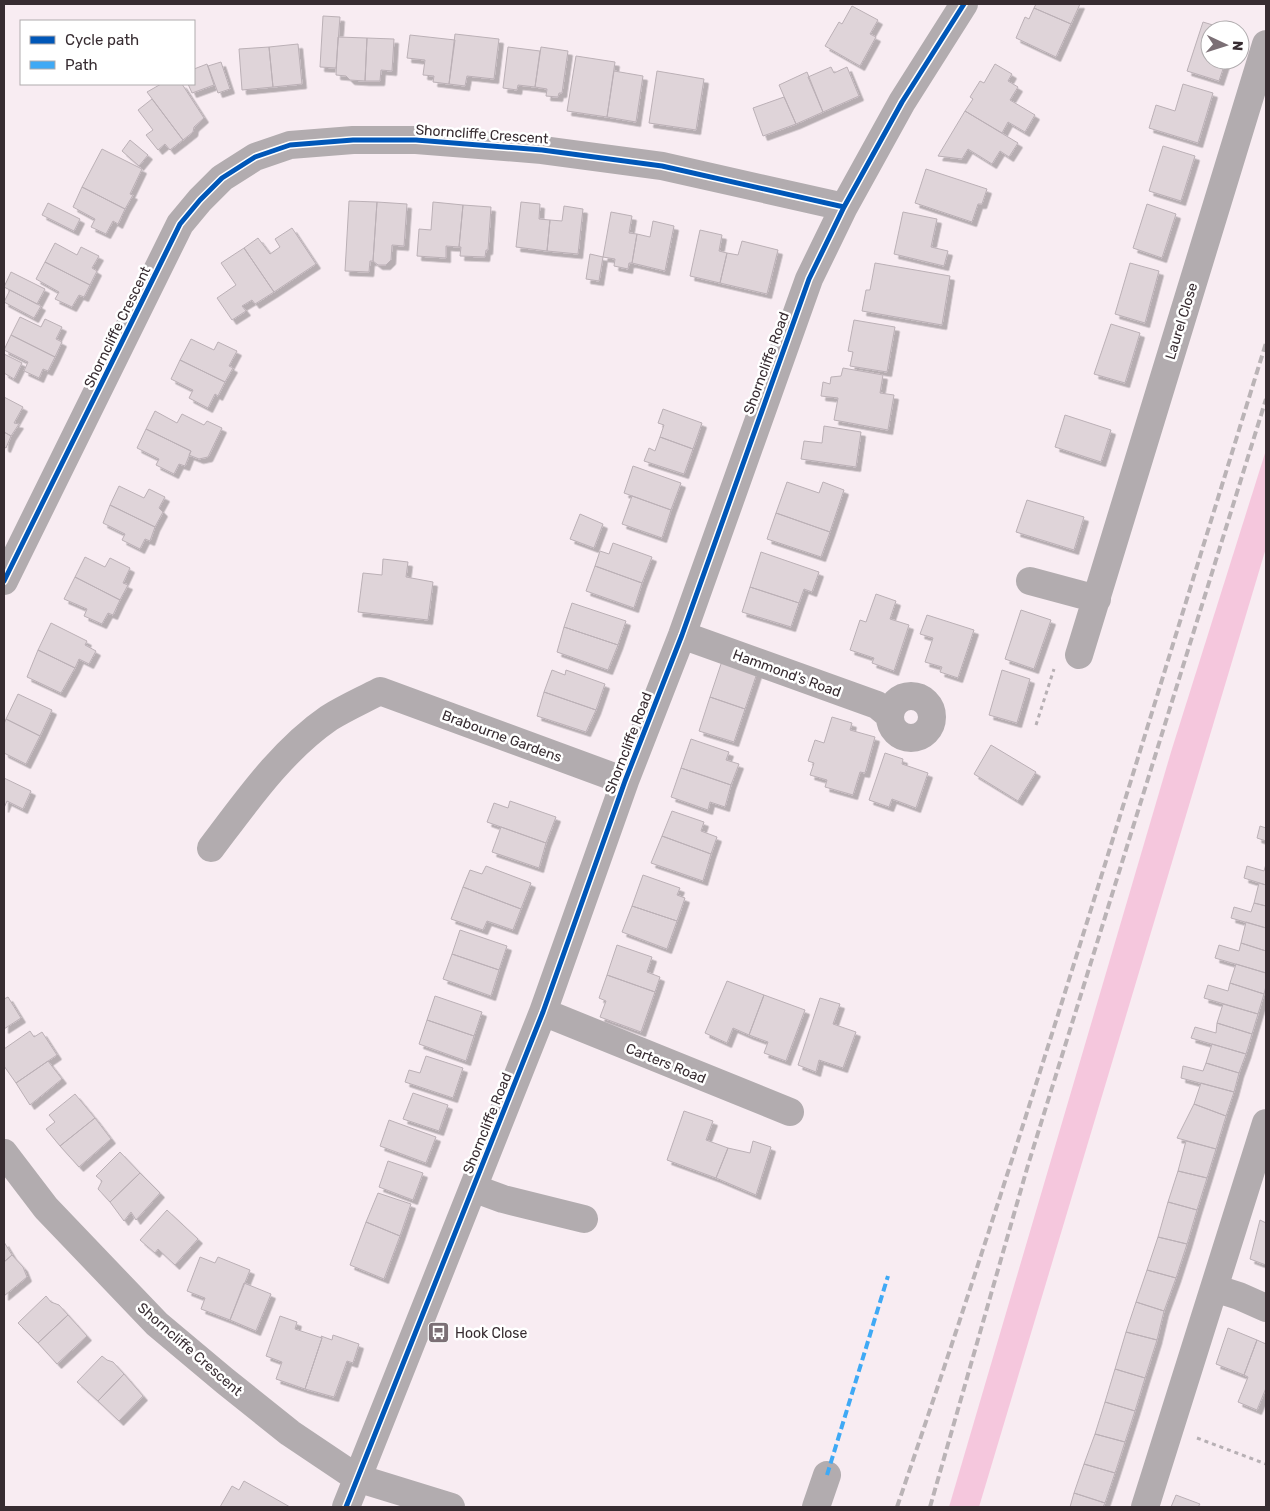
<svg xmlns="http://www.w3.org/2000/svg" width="1270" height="1511" viewBox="0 0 1270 1511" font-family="Rubik,sans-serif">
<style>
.green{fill:#f5c7dd}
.building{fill:#dfd4d9;stroke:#bbb0b6;filter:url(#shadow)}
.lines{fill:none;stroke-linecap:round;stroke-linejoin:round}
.path{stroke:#b7b0b4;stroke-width:3;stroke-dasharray:4 4;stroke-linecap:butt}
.minor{stroke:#b2acaf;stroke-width:28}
.rail{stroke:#bab3b6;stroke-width:4;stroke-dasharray:8 4;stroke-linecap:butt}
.quiet{stroke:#3fa9f5;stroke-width:4;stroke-dasharray:8 4;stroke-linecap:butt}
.cycleway-casing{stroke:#fff;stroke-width:8}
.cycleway{stroke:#0057b8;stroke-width:5}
.labels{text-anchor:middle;stroke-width:5;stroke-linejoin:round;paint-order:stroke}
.street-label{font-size:14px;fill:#372c31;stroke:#fff}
.poi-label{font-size:14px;fill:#372c31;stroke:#fff;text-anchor:start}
</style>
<defs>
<filter id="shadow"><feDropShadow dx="4.5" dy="4.5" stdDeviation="0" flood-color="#0004"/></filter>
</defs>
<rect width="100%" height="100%" fill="#f8ecf2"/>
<path class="green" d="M1266,450V548L979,1507H949L1171,752Z"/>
<path class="building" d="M1036,4H1080L1071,24L1034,8Z
M852,6L878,20L870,34L876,37L860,66L825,46L839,22L842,24Z
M1034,8L1071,24L1056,57L1016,38L1025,17L1029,19Z
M323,16L340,17L336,68L320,67Z
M1203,22L1229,30H1210V60H1226L1219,81L1187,71Z
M455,34L499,39L494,79L467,76L465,86L449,84Z
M410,35L455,40L449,84L433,82L434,76L423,75L425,60L407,58Z
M338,37L367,38L365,81L350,80L346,76L336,75Z
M367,38L394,39L392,71L381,70L380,81H365Z
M298,44L302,84L273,87L269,47Z
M269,47L273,87L242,90L239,49Z
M508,47L540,51L535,87L518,85L517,90L503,88Z
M541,47L568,51L562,93H559L558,97L546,96L547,89L535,87Z
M576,56L615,62L607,117L567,111Z
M221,62L230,89L218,93L208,66Z
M207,64L214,85L192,93L188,84H194V69Z
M995,64L1012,74L1008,81L1018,87L1010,100L1035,115L1025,132L1008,122L1002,133L965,111L973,99L970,97L980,81L984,83Z
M831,67L834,73L847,67L859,96L823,112L808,77Z
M614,71L643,76L636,122L607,117Z
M657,71L704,79L696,130L649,123Z
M807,72L823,112L796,124L779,85Z
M161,84H182L204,118L194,127L193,132L183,140L147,92Z
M1183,84L1213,93L1198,143L1149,128L1156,105L1175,111Z
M784,97L796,124L763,136L753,108Z
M152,99L183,140L170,150L165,144L158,150L146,135L153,130L138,110Z
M965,111L1018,143L1009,157L1000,151L992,164L968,149L962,159L938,156Z
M130,140L148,155L139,166L122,151Z
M1163,146L1195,156L1181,201L1149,191Z
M102,149L142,169L130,194L133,195L125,209L82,187Z
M926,169L987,189L982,204H978L972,222L915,203Z
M82,187L125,209L118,224L113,221L106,234L91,227L95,219L73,207Z
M349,201L377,202L373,261H370L369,272L345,271Z
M377,202L407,204L404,246L392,245L391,260L386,265H378L373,261Z
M433,202L463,205L459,247L446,246V258L417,256L419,229L431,230Z
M521,202L540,204L539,219L550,220L547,251L516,247Z
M48,203L80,219L74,231L42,215Z
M1147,204L1176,214L1162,258L1133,248Z
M463,205L491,207L488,250H486L485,257L460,256L461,247H459Z
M564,206L583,209L578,254L547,251L550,220L562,221Z
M611,212L632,216L629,233L637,234L632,263H629L628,269L614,266L615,259L603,257Z
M903,212L937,219L931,247L948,251L944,266L894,254Z
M653,221L674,226L665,271L632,263L637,234L650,237Z
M292,228L316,264L274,292L244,248L258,238L270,254L280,247L275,239Z
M700,230L722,235L719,251L727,253L720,283L690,276Z
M742,241L778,250L767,294L720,283L727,253L738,255Z
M55,243L77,255L81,247L99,256L92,268L97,271L90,285L45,262Z
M244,248L274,292L255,304L252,300L242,306L246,311L232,320L217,298L236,285L221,263Z
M590,254L603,257L599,281L586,279Z
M45,262L90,285L84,297L79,295L72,307L55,299L59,292L36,279Z
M875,263L950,276L942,325L862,311L866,290H870Z
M1130,263L1159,271L1145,323L1115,314Z
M11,272L45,289L37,304L4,287Z
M10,290L41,306L34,318L4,302Z
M20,317L41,327L45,319L62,327L56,339L62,342L55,357L11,335Z
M854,320L895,327L887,372L850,366L853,352L848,351Z
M1111,324L1140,333L1125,383L1094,374Z
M11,335L55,357L48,371L43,369L39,378L24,371L28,362L4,350Z
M191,339L214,350L218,342L237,351L229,366L233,368L225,382L180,360Z
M4,354L22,363L14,379L4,373Z
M180,360L225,382L218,396L215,394L208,408L189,398L193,390L171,379Z
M843,368L883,375L880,393L894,395L888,430L834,420L838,398L821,396L823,382L830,384L831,377L841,376Z
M4,397L23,407L14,423L19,424L11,436L4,432Z
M663,409L702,423L693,449L660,437L664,425L658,423Z
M155,411L177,423L182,414L204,425L207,421L222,428L208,457L199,459L189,455L191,451L146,429Z
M1065,415L1111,430L1101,462L1055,447Z
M824,426L861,432L856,467L801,459L804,441L822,443Z
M146,429L191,451L185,466L179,464L174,474L156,465L159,459L137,448Z
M4,432L11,436L6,448L4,447Z
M660,437L693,449L684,474L644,461L649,448L655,451Z
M633,466L681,483L671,510L624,493Z
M787,482L819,493L823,482L844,490L830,532L776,513Z
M119,486L144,498L149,489L165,497L159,508L163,512L155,527L110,505Z
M632,496L671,510L662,538L622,524Z
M1027,500L1084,517L1074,550L1016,532Z
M110,505L155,527L150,541L145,539L140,549L122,540L125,534L103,523Z
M776,513L830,532L821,557L767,539Z
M580,514L603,524L594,548L570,539Z
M613,543L652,557L642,583L595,566L600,551L609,554Z
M761,552L819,572L812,592L804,589L799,603L750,587Z
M85,557L105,567L110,558L130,568L123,583L128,585L120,600L75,577Z
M383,559L408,562L406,577L433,582L428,620L358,612L363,573L382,575Z
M595,566L642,583L634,608L586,591Z
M75,577L120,600L113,615L108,613L102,624L84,616L87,609L64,599Z
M750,587L799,603L791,627L742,612Z
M876,594L896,601L890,619L909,625L894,671L872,663L874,658L850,650L860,620L866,622Z
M572,603L626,621L618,645L564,627Z
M1021,610L1051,620L1034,669L1005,659Z
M927,615L974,630L958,678L940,672L942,667L925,662L933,638L920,634Z
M51,623L87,641L85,645L96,651L89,664L79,659L75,668L38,650Z
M564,627L618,645L608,670L557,652Z
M38,650L75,668L61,693L27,677Z
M722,661L757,673L745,709L710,697Z
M552,670L565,675L566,670L605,684L596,710L544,692Z
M1002,670L1030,679L1017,723L989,715Z
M544,692L596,710L586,732L537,716Z
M18,694L52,710L40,736L6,719Z
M710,697L745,709L734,742L699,731Z
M832,717L852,723L850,730L875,737L865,773L860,772L853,795L825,787L827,780L810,775L814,763L808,761L815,740L824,743Z
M6,719L40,736L26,764L4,753V724Z
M691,739L729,752L726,760L739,764L731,785L681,768Z
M991,745L1036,772L1018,801L974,774Z
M885,753L903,759L902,764L928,773L916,808L892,799L889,807L869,800Z
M681,768L731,785L725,807L710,802L708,810L671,797Z
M4,778L31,791L23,809L7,801L4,808Z
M510,801L556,817L546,843L487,822L494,803L508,808Z
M672,811L704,822L701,831L717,837L711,854L662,836Z
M1260,826L1266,828V841L1257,838Z
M501,827L546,843L539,868L492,852Z
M662,836L711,854L703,881L651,863Z
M1266,864V885L1244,878L1247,866L1264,871Z
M486,866L531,883L521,909L463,887L470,870L482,874Z
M643,875L680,888L677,895L685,898L677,921L632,906Z
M1259,883L1266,885V906L1254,903Z
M463,887L521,909L513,930L487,921L483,930L451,919Z
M1254,903L1266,906V928L1231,918L1234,907L1251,912Z
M632,906L677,921L667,949L622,932Z
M1246,922L1266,928V951L1241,943Z
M460,930L507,946L499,970L452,954Z
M1241,943L1266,951V973L1215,958L1219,945L1239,951Z
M617,945L652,957L647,972L660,977L655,992L607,975Z
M452,954L499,970L491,996L443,979Z
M1236,964L1266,973V986L1264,994L1230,983Z
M607,975L655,992L641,1032L600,1017L606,1001L599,998Z
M727,981L764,995L749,1035L733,1028L727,1043L705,1033Z
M1230,983L1264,994L1258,1014L1204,998L1208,985L1228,991Z
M764,995L805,1010L786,1061L764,1053L768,1042L749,1035Z
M435,996L482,1012L474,1036L427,1020Z
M8,997L21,1018L4,1029V999Z
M820,998L840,1004L833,1024L856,1032L843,1068L819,1060L816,1072L798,1065Z
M1223,1004L1258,1014L1252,1034L1217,1023Z
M427,1020L474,1036L466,1061L419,1044Z
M1217,1023L1252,1034L1246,1054L1191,1038L1195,1027L1216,1033Z
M30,1031L34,1037L42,1032L57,1055L16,1083L4,1066V1049Z
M1212,1044L1246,1054L1239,1073L1206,1063Z
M426,1056L463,1068L453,1098L405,1082L409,1070L420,1073Z
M48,1061L62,1079L30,1105L16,1083Z
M1206,1063L1239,1073L1234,1092L1181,1078L1183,1066L1203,1071Z
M1201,1083L1234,1092L1226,1116L1194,1104Z
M413,1093L448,1105L439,1131L403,1119Z
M75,1094L95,1118L60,1146L46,1129L55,1122L49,1115Z
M1194,1104L1226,1116L1216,1149L1177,1138Z
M684,1111L713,1121L706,1140L728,1148L716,1178L667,1160Z
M95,1118L111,1139L79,1167L60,1146Z
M389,1120L436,1137L426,1163L380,1146Z
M753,1141L771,1147L756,1195L716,1178L728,1148L750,1153Z
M1186,1141L1216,1149L1207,1178L1178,1171Z
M120,1152L140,1173L110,1202L98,1189L102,1181L96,1176Z
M388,1161L423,1173L413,1200L379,1187Z
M1178,1171L1207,1178L1197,1210L1168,1202Z
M140,1173L160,1193L136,1220L131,1212L124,1221L110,1202Z
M378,1193L411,1204L400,1236L366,1222Z
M1168,1202L1197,1210L1187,1244L1158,1237Z
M167,1210L198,1239L175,1265L158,1249L155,1253L140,1240Z
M1260,1220L1266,1223V1265L1250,1259Z
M366,1222L400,1236L384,1279L350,1265Z
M1158,1237L1187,1244L1176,1278L1147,1270Z
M4,1242L12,1255L4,1262Z
M12,1255L23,1267L27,1277L4,1296V1262Z
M200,1257L215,1263L218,1257L250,1270L230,1320L201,1309L205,1298L187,1291Z
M1147,1270L1176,1278L1164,1311L1136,1302Z
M244,1283L271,1294L256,1331L230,1320Z
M46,1296L51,1302L59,1305L68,1315L38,1343L18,1323Z
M1136,1302L1164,1311L1157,1340L1126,1332Z
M68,1315L87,1336L57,1364L38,1343Z
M280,1316L297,1322L295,1329L322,1338L305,1389L276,1379L282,1362L266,1356Z
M1228,1328L1257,1340L1244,1375L1216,1364Z
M1126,1332L1157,1340L1145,1378L1115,1369Z
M333,1335L359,1344L353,1363L347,1361L334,1397L305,1389L322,1338L321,1336L332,1340Z
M1257,1340L1266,1344V1388L1257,1410L1238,1402L1248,1377L1244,1375Z
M102,1356L107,1360L113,1362L124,1374L98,1401L77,1382Z
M1115,1369L1145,1378L1135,1411L1105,1402Z
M124,1374L143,1396L119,1421L98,1401Z
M1105,1402L1135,1411L1125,1442L1095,1434Z
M1095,1434L1125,1442L1115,1473L1084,1464Z
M1084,1464L1115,1473L1105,1503L1074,1493Z
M244,1481L290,1507H220L232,1486L239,1490Z
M1074,1493L1105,1503L1103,1507H1070Z
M1176,1495L1200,1504L1198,1507H1171Z"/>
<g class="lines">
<path class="path" d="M1036,725L1054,669
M1197,1438L1266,1464"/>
<path class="minor" d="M4,581L180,224L200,200L222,178L255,157L290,145L353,140H416L542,150L662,166L844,207
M1030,581L1097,599
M682,635L877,705L889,715
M1079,655L1266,44
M890 717a21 21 0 1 1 42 0a21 21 0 1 1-42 0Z
M211,848C246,802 281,751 329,718C345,708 363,700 380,691L625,781
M543,1012L790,1112
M4,1153L46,1208L157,1324L225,1381L290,1433L357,1478L451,1507
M473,1188L503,1199L584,1219
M1214,1288L1239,1296L1266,1308
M346,1507L543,1012L625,781L682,635L809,279L844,207L902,102L964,4
M816,1507L827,1475
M1145,1507L1266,1123"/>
<path class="rail" d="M897,1507C1029,1122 1145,732 1266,343
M930,1507L1028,1165L1266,399"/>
<path class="quiet" d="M827,1475L888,1276"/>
<defs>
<path id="cycleway" d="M4,581L180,224L200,200L222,178L255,157L290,145L353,140H416L542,150L662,166L844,207
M346,1507L543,1012L625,781L682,635L809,279L844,207L902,102L964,4"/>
</defs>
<use href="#cycleway" class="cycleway-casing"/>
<use href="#cycleway" class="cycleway"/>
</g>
<defs>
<symbol id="bus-square" viewBox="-11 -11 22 22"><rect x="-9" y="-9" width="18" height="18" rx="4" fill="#7b6f75" stroke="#fff"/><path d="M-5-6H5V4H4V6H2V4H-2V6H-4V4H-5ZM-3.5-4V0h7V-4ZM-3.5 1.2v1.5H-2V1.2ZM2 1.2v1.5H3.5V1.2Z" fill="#fff"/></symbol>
</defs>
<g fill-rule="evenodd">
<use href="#bus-square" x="426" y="1320" width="25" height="25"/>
</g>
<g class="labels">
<g class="street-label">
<text transform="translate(482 134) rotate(4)" y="5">Shorncliffe Crescent</text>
<text transform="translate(1181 321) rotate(-73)" y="5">Laurel Close</text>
<text transform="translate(117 327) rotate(-64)" y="5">Shorncliffe Crescent</text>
<text transform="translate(766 363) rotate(-70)" y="5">Shorncliffe Road</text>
<text transform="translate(787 673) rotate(20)" y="5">Hammond's Road</text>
<text transform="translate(502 736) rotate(20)" y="5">Brabourne Gardens</text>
<text transform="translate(628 743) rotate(-69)" y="5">Shorncliffe Road</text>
<text transform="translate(666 1063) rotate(22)" y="5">Carters Road</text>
<text transform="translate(487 1123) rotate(-68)" y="5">Shorncliffe Road</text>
<text transform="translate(190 1349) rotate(41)" y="5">Shorncliffe Crescent</text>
</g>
<g class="poi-label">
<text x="455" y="1338">Hook Close</text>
</g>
</g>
<rect width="1270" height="1511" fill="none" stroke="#372c31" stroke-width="10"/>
<rect x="20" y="20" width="175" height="65" fill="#ffffff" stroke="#afabad"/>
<rect x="30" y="36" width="25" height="8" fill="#0057b8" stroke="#afabad"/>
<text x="65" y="45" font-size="15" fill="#372c31">Cycle path</text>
<rect x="30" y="61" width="25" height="8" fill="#3fa9f5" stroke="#afabad"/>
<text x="65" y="70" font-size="15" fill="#372c31">Path</text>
<g transform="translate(1225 45) rotate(94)"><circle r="24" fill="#ffffff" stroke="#afabad"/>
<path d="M0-4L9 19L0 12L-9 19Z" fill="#7b6f75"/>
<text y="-8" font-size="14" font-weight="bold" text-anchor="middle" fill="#372c31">N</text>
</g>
</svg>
